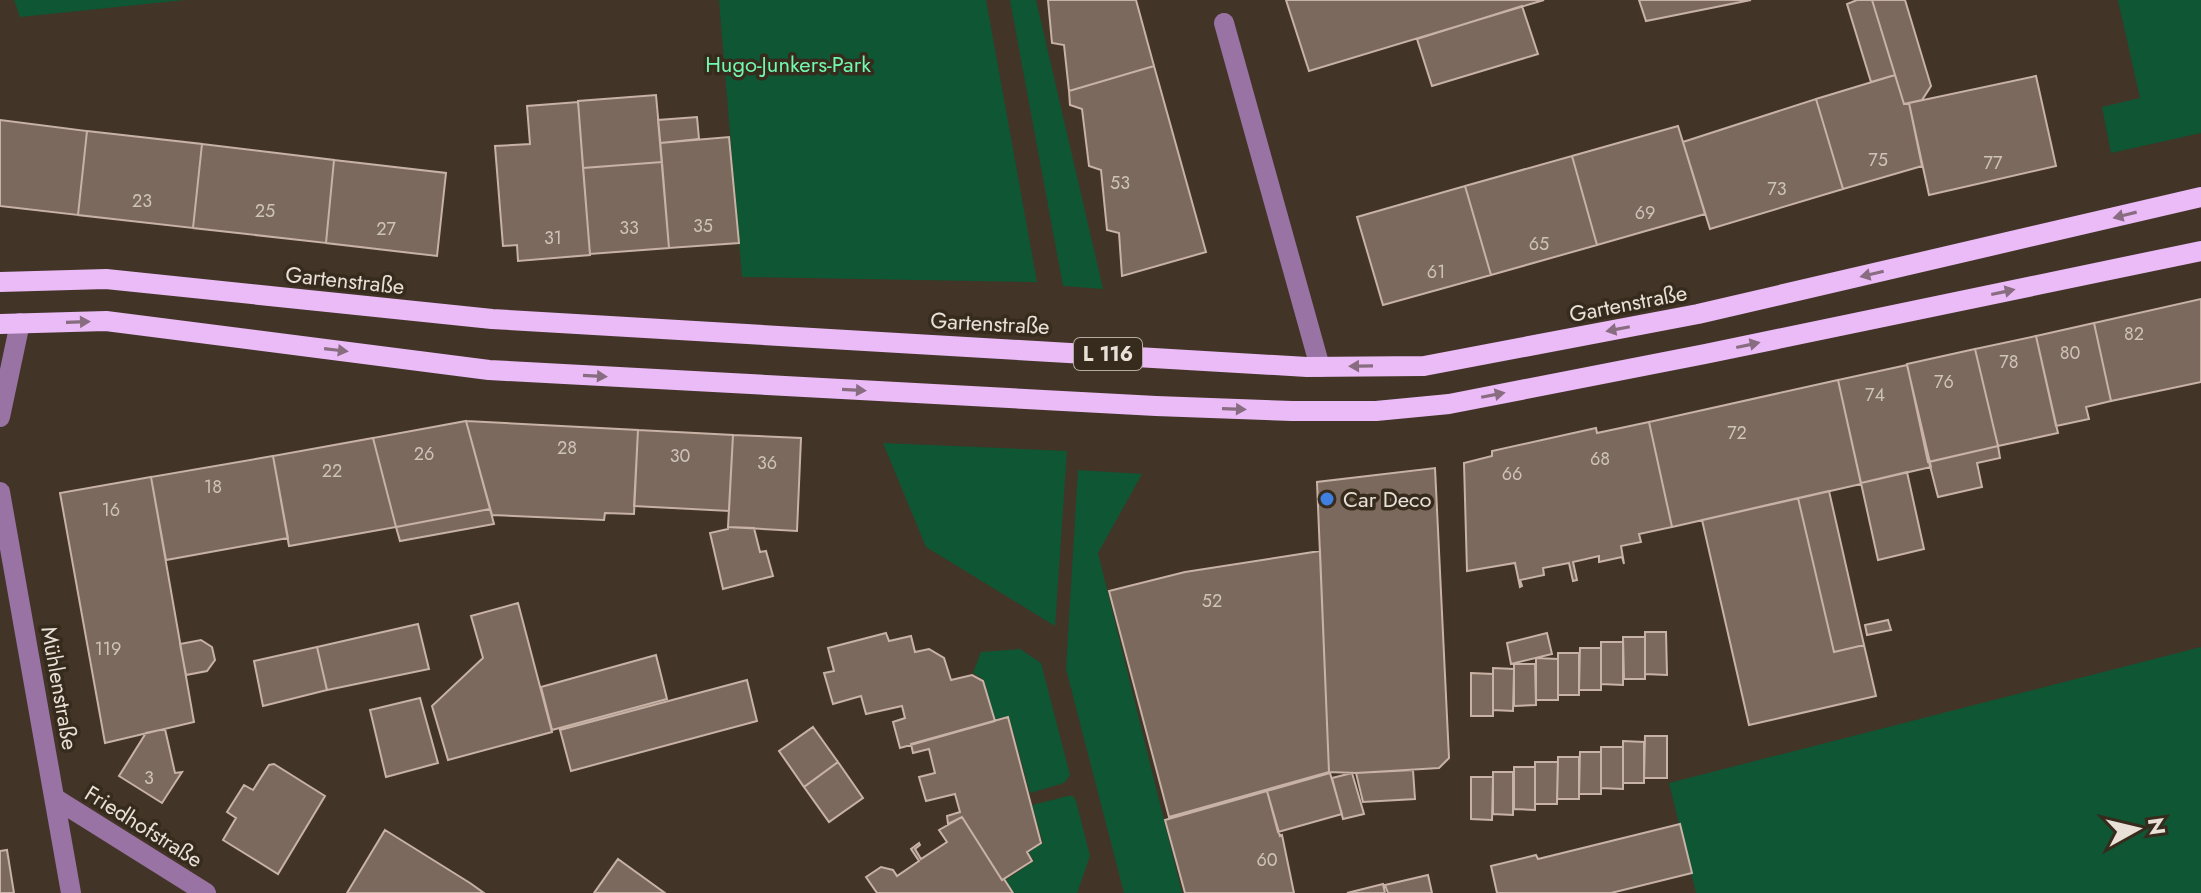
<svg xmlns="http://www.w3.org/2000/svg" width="2201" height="893" viewBox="0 0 2201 893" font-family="Jost,sans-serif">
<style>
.green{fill:#0e5634}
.building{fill:#7b695d;stroke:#c7b2a5;stroke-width:2}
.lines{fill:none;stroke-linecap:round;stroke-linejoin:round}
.minor{stroke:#9973a4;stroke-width:20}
.major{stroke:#eabbf7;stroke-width:20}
.oneway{fill:#886c7f}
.shop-dot{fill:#3f7fe0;stroke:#372b1d;stroke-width:3}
.labels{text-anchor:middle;stroke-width:7;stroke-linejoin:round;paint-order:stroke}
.number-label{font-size:18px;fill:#cec3b9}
.shield{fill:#372b1d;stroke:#b4aaa0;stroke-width:2}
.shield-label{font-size:20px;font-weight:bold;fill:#e9e1d8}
.park-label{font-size:22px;fill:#71faaf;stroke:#372b1d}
.street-label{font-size:22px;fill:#e9e1d8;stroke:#372b1d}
.poi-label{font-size:22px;fill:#e9e1d8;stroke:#372b1d;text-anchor:start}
</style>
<rect width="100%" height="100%" fill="#423527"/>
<path class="green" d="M14,0H185L20,17Z
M719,0H986L1037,282L742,277Z
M1010,0H1036L1103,289L1063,286Z
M2118,0H2201V133L2111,153L2102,107L2140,98Z
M883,443L1067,451L1055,626L926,547Z
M1078,470L1142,474L1098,553L1182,893H1124L1066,669Z
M2201,647V893H1696L1669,783Z
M1020,649L1041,663L1070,775L1064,783L1030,793L1009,716L995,719L984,680L973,673L981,652Z
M1068,796H1073L1076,801L1090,856L1077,893H1014L1006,880L1034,861L1029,852L1043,843L1032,805Z"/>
<path class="building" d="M1048,0H1136L1154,66L1069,91L1064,45L1052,43Z
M1286,0H1544L1309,71Z
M1639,0H1751L1646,21Z
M1857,0H1872L1895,75L1871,82L1847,4Z
M1872,0H1905L1931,86L1922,100L1904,104Z
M1522,6L1538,54L1432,86L1417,39Z
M1154,66L1206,252L1122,276L1119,233L1107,230L1101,170L1089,166L1082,109L1070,105L1069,91Z
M1895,75L1904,104L1909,103L1922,166L1843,189L1816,99Z
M2036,76L2056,166L1929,195L1909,103Z
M656,95L662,162L583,168L578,101Z
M1816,99L1843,189L1710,229L1683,142Z
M578,102L590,255L518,261L517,245L503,246L495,146L530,144L527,106Z
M697,117L699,139L660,143L658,120Z
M0,120L87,131L78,215L0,206Z
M1678,126L1705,214L1597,245L1572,156Z
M87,131L202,144L193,228L78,215Z
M729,137L739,243L669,248L660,143Z
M202,144L334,160L326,243L193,228Z
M1572,156L1597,245L1491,275L1465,186Z
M334,160L446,173L437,256L326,243Z
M662,162L669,248L590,254L583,168Z
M1465,186L1491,275L1383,305L1357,217Z
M2201,299V382L2111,401L2094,323Z
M2094,323L2111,401L2086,407L2089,419L2056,426L2036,336Z
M2036,336L2058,433L1998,446L1975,349Z
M1975,349L1998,446L1928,462L1907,364Z
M1907,365L1931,467L1861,483L1838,380Z
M1838,380L1861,484L1672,527L1649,422Z
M466,421L490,509L396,527L373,438Z
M466,421L638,430L634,514L605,513L604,520L492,515Z
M1649,422L1672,527L1639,534L1641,542L1621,546L1624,564L1622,557L1599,562V556L1573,562L1577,580L1573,581L1569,563L1543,568L1544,575L1520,580L1522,586L1520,587L1515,563L1467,571L1464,463L1492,456V451L1596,428L1597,433Z
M638,430L733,435L729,511L634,506Z
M733,435L801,438L797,531L728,527Z
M373,438L396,527L289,546L273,456Z
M1998,446L2000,458L1977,463L1982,487L1938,497L1929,462Z
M273,456L288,538L166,560L151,477Z
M1435,468L1449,758L1439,768L1356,773L1329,772L1317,482Z
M1907,472L1924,549L1878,560L1861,483Z
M151,477L194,722L105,743L60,493Z
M1829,491L1864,645L1834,652L1798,498Z
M1798,498L1834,652L1864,645L1876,696L1749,725L1702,520Z
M490,509L494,524L400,541L396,527Z
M728,527L754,528L760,552L766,551L773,576L723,589L710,533L728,529Z
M1320,551L1329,772L1169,817L1109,591L1185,572Z
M518,603L552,732L448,760L432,706L483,658L471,616Z
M1888,620L1891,630L1867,635L1865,625Z
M418,624L429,669L327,690L317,647Z
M1645,632H1666L1667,675L1645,674Z
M886,633L889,641L911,636L915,652L929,649L944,658L951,680L972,675L983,681L995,721L900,748L893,722L905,718L902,706L866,714L861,696L833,704L824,673L834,671L828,648Z
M1547,633L1552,654L1511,664L1507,643Z
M1623,637H1645V679H1624Z
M201,640L212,647L215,660L207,671L186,675L180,644Z
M1601,642H1623V685L1601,684Z
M317,647L327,690L263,706L254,661Z
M1580,648H1601V690H1579Z
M1558,653H1579V695H1558Z
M656,655L667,699L552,730L541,687Z
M1536,658L1558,659V700H1536Z
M1514,664H1535L1536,705L1514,706Z
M1493,668L1514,669L1513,711L1493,710Z
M1471,673L1493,674V716H1471Z
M747,680L757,721L571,771L560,730Z
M420,698L438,763L386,777L370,710Z
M1008,717L1041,843L1027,852L1032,861L1002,880L962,817L948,824L947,816L960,812L955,794L926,801L919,777L935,773L929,749L913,753L911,744Z
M813,727L838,762L804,787L779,751Z
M165,729L175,773L182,772L162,803L119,776L146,733Z
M1645,736H1667V778H1644Z
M1623,741L1644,742V783H1623Z
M1601,747H1623V789L1601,788Z
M1580,752H1601V794H1579Z
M1558,757H1579V799H1557Z
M838,762L863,798L829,822L804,787Z
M1535,762H1558L1557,804H1535Z
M274,764L325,796L278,874L223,840L236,818L227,812L244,785L253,790L269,765Z
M1514,767H1535V810L1514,809Z
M1413,770L1415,799L1363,802L1356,773Z
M1493,772H1513V815L1493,814Z
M1330,773L1342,814L1278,832L1267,791Z
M1352,773L1364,814L1343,819L1332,778Z
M1471,777H1493L1492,820L1471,819Z
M1267,791L1280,836L1282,835L1294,893H1185L1165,820Z
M962,817L1002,880L1004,879L1013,893H877L866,877L881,867L893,870L897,876L919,861L911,849L919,843L920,845L915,849L921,859L947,842L939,830Z
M1680,824L1692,873L1611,893H1497L1491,866L1536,855L1538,859Z
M385,830L470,883L484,893H347Z
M7,850L14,893H0V851Z
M618,859L665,893H594Z
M1428,875L1432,893H1388L1385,885Z
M1383,884L1385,893H1347Z"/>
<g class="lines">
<path class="minor" d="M1224,23L1320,367
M0,417L20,323
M0,492L71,893
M56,799L206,893"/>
<path class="major" d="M0,282L106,279L492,319L1307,367L1424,366L1698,314L2201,197
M0,324L106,321L489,370L1156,406L1292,411H1376L1449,404L1705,354L2201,251"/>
</g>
<defs><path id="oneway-solid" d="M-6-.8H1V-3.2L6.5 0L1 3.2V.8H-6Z" transform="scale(2)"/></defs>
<g class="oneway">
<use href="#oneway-solid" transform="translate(2125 215) rotate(166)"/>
<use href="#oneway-solid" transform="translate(1872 274) rotate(167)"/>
<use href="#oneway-solid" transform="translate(2003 292) rotate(-12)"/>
<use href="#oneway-solid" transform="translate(78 322) rotate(-2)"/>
<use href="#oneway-solid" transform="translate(1618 329) rotate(169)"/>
<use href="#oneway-solid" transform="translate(1748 345) rotate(-12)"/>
<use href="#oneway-solid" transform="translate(336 350) rotate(7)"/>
<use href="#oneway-solid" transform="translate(1361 366) rotate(179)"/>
<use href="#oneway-solid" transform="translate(595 376) rotate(3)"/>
<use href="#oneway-solid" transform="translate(854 390) rotate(3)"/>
<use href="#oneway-solid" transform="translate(1493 395) rotate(-11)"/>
<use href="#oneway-solid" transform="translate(1234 409) rotate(2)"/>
</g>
<circle class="shop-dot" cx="1327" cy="499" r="8"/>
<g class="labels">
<g class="number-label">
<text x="1878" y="166">75</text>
<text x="1993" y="169">77</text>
<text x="1120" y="189">53</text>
<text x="1777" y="195">73</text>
<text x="142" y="207">23</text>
<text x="265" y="217">25</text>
<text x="1645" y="219">69</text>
<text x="703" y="232">35</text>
<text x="629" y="234">33</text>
<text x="386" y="235">27</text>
<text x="553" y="244">31</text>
<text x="1539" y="250">65</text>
<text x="1436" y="278">61</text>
<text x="2134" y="340">82</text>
<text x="2070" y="359">80</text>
<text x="2009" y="368">78</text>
<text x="1944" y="388">76</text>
<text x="1875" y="401">74</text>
<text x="1737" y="439">72</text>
<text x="567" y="454">28</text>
<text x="424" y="460">26</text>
<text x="680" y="462">30</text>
<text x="1600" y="465">68</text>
<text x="767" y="469">36</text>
<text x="332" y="477">22</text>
<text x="1512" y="480">66</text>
<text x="213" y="493">18</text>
<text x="111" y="516">16</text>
<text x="1212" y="607">52</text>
<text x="108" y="655">119</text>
<text x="149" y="784">3</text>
<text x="1267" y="866">60</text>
</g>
<rect class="shield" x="1074" y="338" width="68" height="32" rx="6"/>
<g class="shield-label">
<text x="1108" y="361">L 116</text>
</g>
<g class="park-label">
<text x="788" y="72">Hugo-Junkers-Park</text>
</g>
<g class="street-label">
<text transform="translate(345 280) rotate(6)" y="8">Gartenstraße</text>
<text transform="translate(1628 303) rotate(-11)" y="8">Gartenstraße</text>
<text transform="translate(990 323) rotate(3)" y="8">Gartenstraße</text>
<text transform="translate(60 688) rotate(80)" y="8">Mühlenstraße</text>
<text transform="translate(144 826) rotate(32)" y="8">Friedhofstraße</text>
</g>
<g class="poi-label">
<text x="1343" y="507">Car Deco</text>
</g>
</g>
<g transform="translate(2137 829) rotate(82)" stroke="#372b1d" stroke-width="6" paint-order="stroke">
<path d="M0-6L14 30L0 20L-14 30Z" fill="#e9e1d8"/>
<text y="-12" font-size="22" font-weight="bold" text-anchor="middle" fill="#e9e1d8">N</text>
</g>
</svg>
